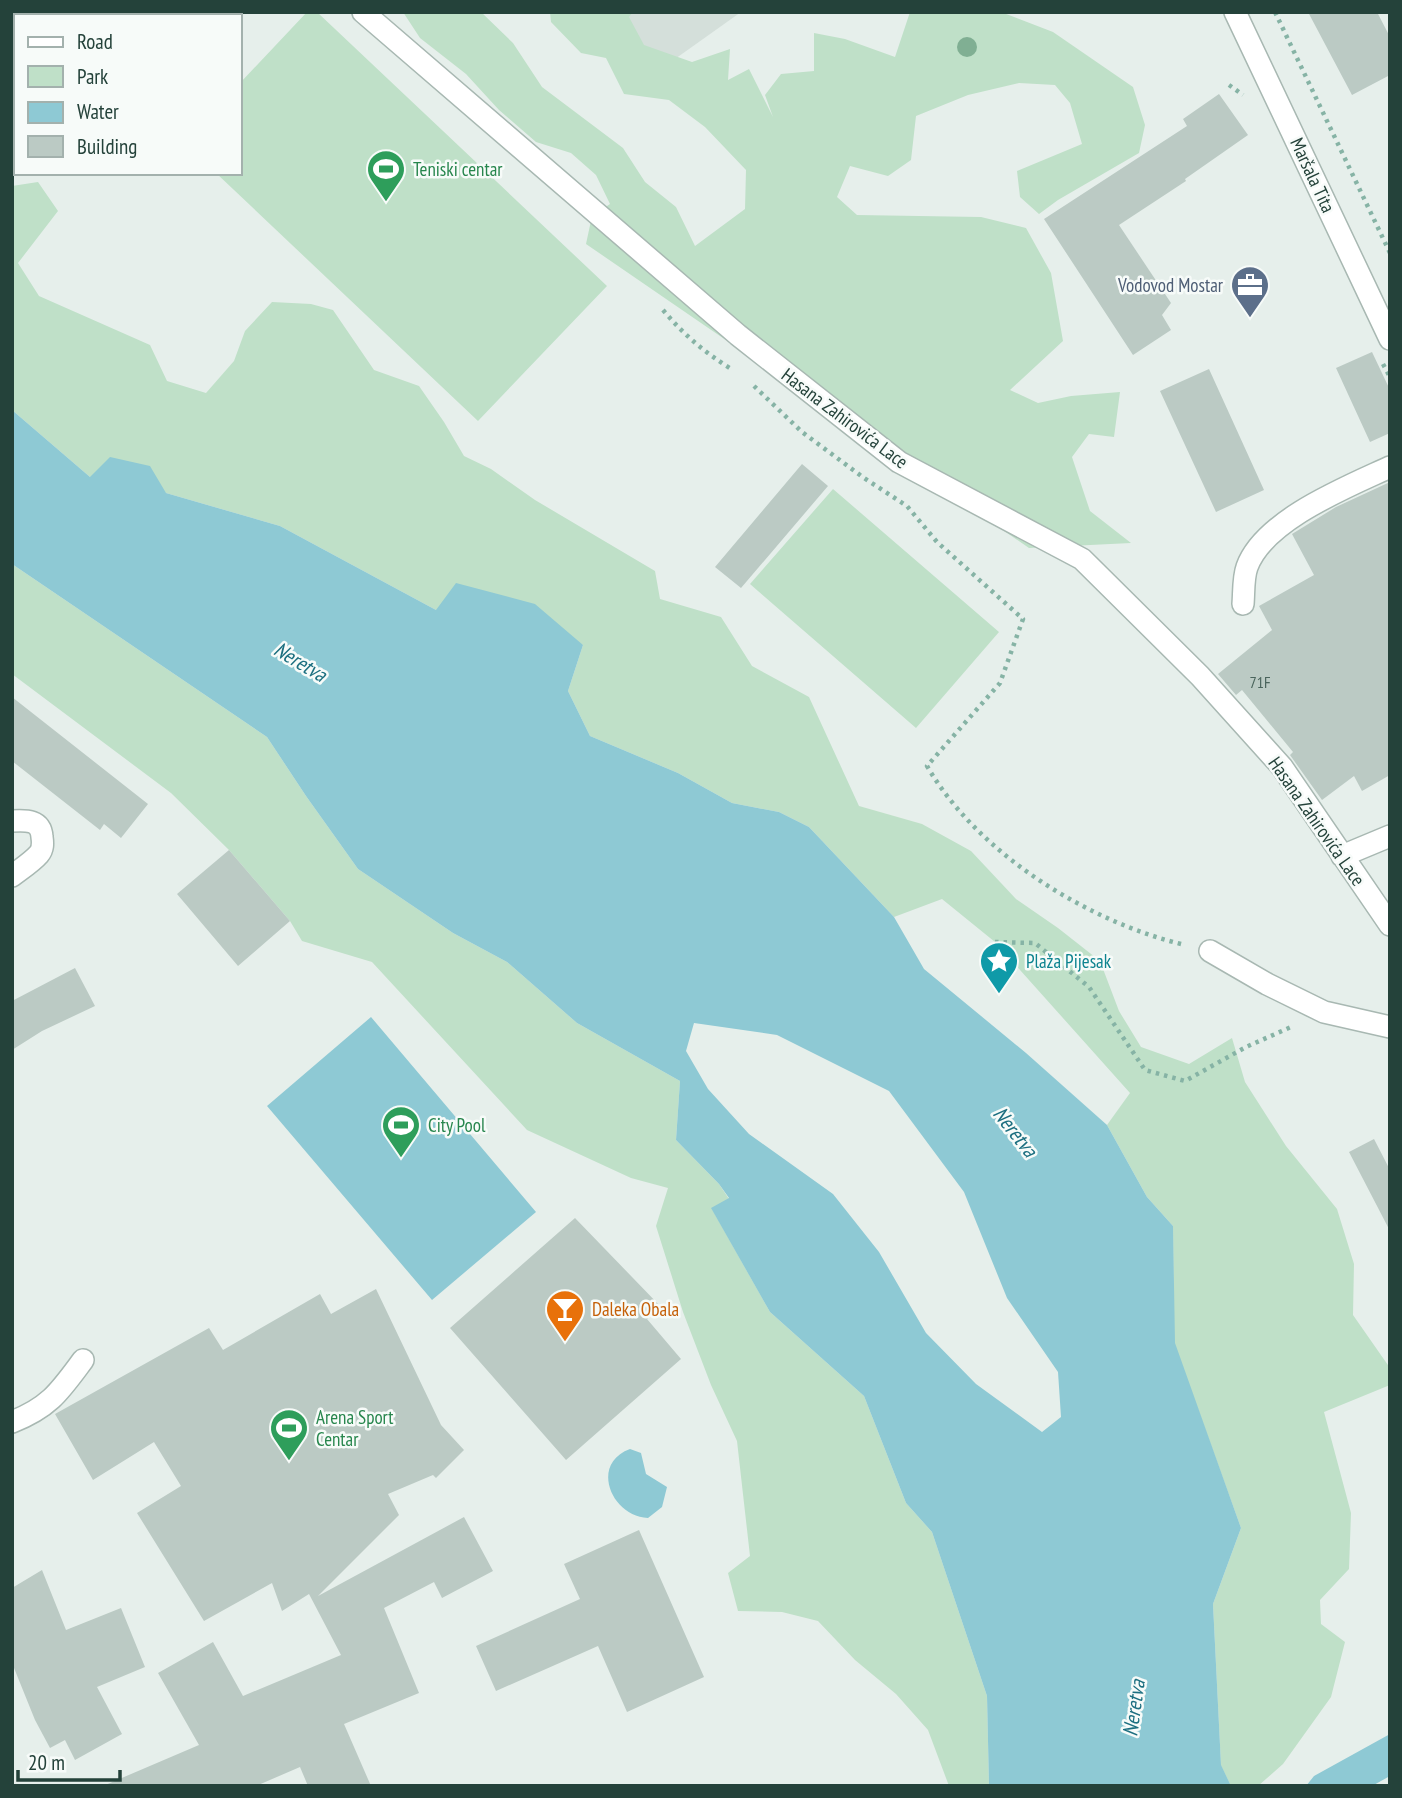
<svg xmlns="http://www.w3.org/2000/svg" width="1402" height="1798" viewBox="0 0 1402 1798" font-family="'PT Sans Narrow',sans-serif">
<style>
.built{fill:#d4dfda}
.green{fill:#bfe0c8}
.water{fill:#8ec9d4;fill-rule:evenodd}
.building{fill:#bbcac4}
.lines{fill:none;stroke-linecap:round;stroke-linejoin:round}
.minor-casing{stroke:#a8b8b2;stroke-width:24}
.path{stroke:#86b3a5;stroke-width:4.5;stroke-dasharray:3.5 5;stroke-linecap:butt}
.minor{stroke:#fff;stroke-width:21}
.tree{fill:#80af93}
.labels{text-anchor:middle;stroke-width:5;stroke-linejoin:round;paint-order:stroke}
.number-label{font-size:16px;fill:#4a645c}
.leisure-label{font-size:19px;fill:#27864d;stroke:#f7fbf9;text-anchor:start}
.street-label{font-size:19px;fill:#24423a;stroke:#f7fbf9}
.service-label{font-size:19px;fill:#4e5e75;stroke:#f7fbf9;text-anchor:end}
.culture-label{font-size:19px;fill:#0d838f;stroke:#f7fbf9;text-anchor:start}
.food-label{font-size:19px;fill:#c56008;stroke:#f7fbf9;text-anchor:start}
.water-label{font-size:21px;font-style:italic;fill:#1c6f80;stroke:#f7fbf9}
</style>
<rect width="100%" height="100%" fill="#e6efeb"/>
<path class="built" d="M593,12H741L651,76Z"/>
<path class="green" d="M307,12H317L607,286L478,421L216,173H240V83Z
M403,12H481L513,43L542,87L623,148L645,182L676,207L695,246L745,209L746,170L705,127L669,100L624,94L606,58L581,53L551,22L550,12H633L629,17L644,45L692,62L730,49L728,80L749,69L773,117L765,95L781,74L814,71V33L845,39L895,57L910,12H1001L1053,32L1133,87L1145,125L1139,153L1058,200L1039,214L1020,197L1017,171L1082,144L1070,103L1055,85L1019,83L968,95L916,116L911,160L888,176L850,166L837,197L857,215L981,217L1026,228L1051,273L1063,341L1010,390L1038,403L1071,396L1120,392L1114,437L1089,434L1072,457L1090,511L1131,543L1029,548L586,244L592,216L610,204L596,175L571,153L536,142L499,110L466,74L420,38Z
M38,182L58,211L18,263L39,296L150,345L167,381L206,393L234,361L245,331L272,302L311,304L333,310L374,370L419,386L444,422L464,456L491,469L535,500L655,571L660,599L721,617L752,666L809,697L859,806L922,824L971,851L1016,899L1058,928L1100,961L1119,1011L1141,1047L1189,1064L1232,1038L1245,1082L1286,1146L1337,1209L1354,1264L1353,1315L1390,1368V1385L1324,1412L1351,1513L1349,1569L1320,1600L1321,1624L1345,1642L1331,1697L1283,1764L1258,1786H1231L1221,1766L1213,1604L1241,1528L1174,1343L1173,1226L1147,1197L1107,1125L1130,1093L995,942L942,899L894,917L809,827L779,812L732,803L678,773L590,736L568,691L583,645L436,610L280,526L166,493L90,477L12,410V186Z
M833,489L999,632L916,728L750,584Z
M12,564L267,737L306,796L358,869L453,933L507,962L577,1023L680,1081L676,1140L719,1184L729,1199L712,1209L770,1312L864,1396L906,1503L932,1532L987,1696L989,1786H949L928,1730L896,1694L855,1660L818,1621L782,1612L738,1611L728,1573L750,1556L737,1441L711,1385L683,1312L656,1226L668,1188L631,1178L527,1130L372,962L302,941L290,921L229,850L171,793L12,674Z"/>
<path class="water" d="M12,410L90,477L110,457L150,466L166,493L280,526L436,610L456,583L535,604L583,645L568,691L590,736L678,773L732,803L779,812L809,827L894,917L924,969L1026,1053L1107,1125L1147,1197L1173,1226L1175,1343L1241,1528L1213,1604L1221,1765L1231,1786H989L987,1696L932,1532L906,1503L864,1396L770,1312L711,1208L729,1198L719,1184L676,1140L680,1081L577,1023L507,962L453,933L358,869L306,796L267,737L12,564ZM694,1023L777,1035L889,1091L964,1192L1007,1298L1058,1372L1061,1417L1042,1432L976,1384L926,1333L879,1252L833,1194L749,1134L708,1089L686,1051Z
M371,1017L536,1212L432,1300L267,1106Z
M630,1449L641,1453L646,1474L667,1487L662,1507L648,1518C612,1517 589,1464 630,1449Z
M1390,1734V1776L1372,1786H1306L1314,1776Z"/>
<path class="building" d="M1308,12H1377L1390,37V75L1352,95Z
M1219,94L1248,135L1185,179L1186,181L1119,225L1171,303L1162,315L1171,330L1133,355L1044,219L1187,126L1183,119Z
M1372,352L1390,390V433L1370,442L1336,368Z
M1209,369L1264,490L1216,512L1160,391Z
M802,464L828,486L741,588L715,567Z
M1390,482V775L1362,791L1354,776L1322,800L1290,755L1293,752L1242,690L1236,695L1218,674L1272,630L1259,606L1314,575L1292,534L1336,507Z
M12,697L148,804L121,838L104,824L100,830L12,761Z
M229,850L290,921L238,966L177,894Z
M75,968L95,1006L42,1031L12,1050V1001Z
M1374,1139L1390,1170V1231L1349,1152Z
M575,1218L661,1307L647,1319L681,1359L566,1460L450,1328Z
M376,1289L441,1425L464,1450L436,1478L433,1475L388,1494L399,1515L318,1596L464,1517L493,1571L442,1598L434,1582L384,1608L419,1693L344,1724L371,1786H308L300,1767L256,1786H103L199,1745L158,1673L213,1642L243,1696L341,1655L309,1594L282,1611L272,1583L204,1621L137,1513L181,1486L154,1442L93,1480L55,1414L209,1328L223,1350L320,1294L331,1314Z
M639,1530L704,1677L627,1712L598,1646L496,1691L476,1646L580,1599L564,1564Z
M42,1570L66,1630L121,1608L145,1667L97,1687L122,1734L75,1760L65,1740L50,1748L35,1720L12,1663V1588Z"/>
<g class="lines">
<defs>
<path id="minor" d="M363,12L738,335L899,462L1082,559L1200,676L1282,767L1390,925
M1235,12L1390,339
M1243,604C1244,593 1243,578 1247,567C1264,520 1347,487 1390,467
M12,821C27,820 41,820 42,837C43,844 43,849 39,854C32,862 21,869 12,876
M1342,856L1390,836
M1210,951L1267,984L1324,1012L1390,1027
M12,1422C50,1407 60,1391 83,1360"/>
</defs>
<use href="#minor" class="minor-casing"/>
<path class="path" d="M1275,12L1390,253
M1229,85L1243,95
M663,310C684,335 705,353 733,370
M1383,364L1390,377
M754,386L802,432L864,478L907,506L937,542L1023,619L1000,683L927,766C978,854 1088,922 1185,945
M995,942L1035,943L1089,987L1145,1070L1185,1081L1246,1047L1291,1027"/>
<use href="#minor" class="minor"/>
</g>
<circle class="tree" cx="967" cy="47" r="10"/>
<defs>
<symbol id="stadium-pin" viewBox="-11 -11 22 30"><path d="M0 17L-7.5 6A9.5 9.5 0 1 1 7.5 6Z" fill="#2e9e5b" stroke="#f7fbf9"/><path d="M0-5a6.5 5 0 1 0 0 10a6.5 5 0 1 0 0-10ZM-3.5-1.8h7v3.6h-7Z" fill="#fff"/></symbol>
<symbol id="office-pin" viewBox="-11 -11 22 30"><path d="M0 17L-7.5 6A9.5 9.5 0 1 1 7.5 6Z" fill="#5c6f8a" stroke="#f7fbf9"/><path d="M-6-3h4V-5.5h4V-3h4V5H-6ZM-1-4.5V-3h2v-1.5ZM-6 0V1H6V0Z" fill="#fff"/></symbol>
<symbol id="sight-pin" viewBox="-11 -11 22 30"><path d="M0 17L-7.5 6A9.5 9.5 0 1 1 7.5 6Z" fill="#0f9aa8" stroke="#f7fbf9"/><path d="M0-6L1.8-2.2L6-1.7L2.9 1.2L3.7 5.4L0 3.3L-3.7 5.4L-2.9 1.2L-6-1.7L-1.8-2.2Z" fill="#fff"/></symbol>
<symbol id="bar-pin" viewBox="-11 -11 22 30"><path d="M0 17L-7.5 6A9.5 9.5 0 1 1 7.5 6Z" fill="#e8710a" stroke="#f7fbf9"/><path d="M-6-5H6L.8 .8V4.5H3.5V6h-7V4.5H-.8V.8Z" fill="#fff"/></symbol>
</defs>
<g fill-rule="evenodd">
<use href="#stadium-pin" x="364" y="147" width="44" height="60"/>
<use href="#office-pin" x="1228" y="263" width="44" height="60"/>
<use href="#sight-pin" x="977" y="939" width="44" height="60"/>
<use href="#stadium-pin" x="379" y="1103" width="44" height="60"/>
<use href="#bar-pin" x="543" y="1287" width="44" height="60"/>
<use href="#stadium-pin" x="267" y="1406" width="44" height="60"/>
</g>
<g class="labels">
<g class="number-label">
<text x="1260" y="688">71F</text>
</g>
<g class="leisure-label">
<text x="413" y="176">Teniski centar</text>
<text x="428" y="1132">City Pool</text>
<text x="316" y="1424">Arena Sport<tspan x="316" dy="22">Centar</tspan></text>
</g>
<g class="street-label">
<text transform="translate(1313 175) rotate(65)" y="7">Maršala Tita</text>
<text transform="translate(845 418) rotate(37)" y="7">Hasana Zahirovića Lace</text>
<text transform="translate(1317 821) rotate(55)" y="7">Hasana Zahirovića Lace</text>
</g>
<g class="service-label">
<text x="1223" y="292">Vodovod Mostar</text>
</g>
<g class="culture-label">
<text x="1026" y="968">Plaža Pijesak</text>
</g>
<g class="food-label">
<text x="592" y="1316">Daleka Obala</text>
</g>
<g class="water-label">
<text transform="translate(300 662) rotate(31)" y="7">Neretva</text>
<text transform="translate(1015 1132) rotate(52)" y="7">Neretva</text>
<text transform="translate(1134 1708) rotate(-82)" y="7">Neretva</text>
</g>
</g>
<rect width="1402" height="1798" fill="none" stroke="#24423a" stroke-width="28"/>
<rect x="14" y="14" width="228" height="161" fill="#f7fbf9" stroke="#a3b1ad" stroke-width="2"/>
<rect x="28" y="37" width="35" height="10" fill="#ffffff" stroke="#a3b1ad" stroke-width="2"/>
<text x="77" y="49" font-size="21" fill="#24423a">Road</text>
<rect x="28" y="66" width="35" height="21" fill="#bfe0c8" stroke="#a3b1ad" stroke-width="2"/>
<text x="77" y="84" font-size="21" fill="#24423a">Park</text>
<rect x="28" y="102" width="35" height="21" fill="#8ec9d4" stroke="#a3b1ad" stroke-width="2"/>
<text x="77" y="119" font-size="21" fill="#24423a">Water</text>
<rect x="28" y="136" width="35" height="21" fill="#bbcac4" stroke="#a3b1ad" stroke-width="2"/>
<text x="77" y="154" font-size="21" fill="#24423a">Building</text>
<path d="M18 1770v10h102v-10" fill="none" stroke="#24423a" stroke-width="3.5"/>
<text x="28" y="1770" font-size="21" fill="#24423a" stroke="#f7fbf9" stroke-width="5" paint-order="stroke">20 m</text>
</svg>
